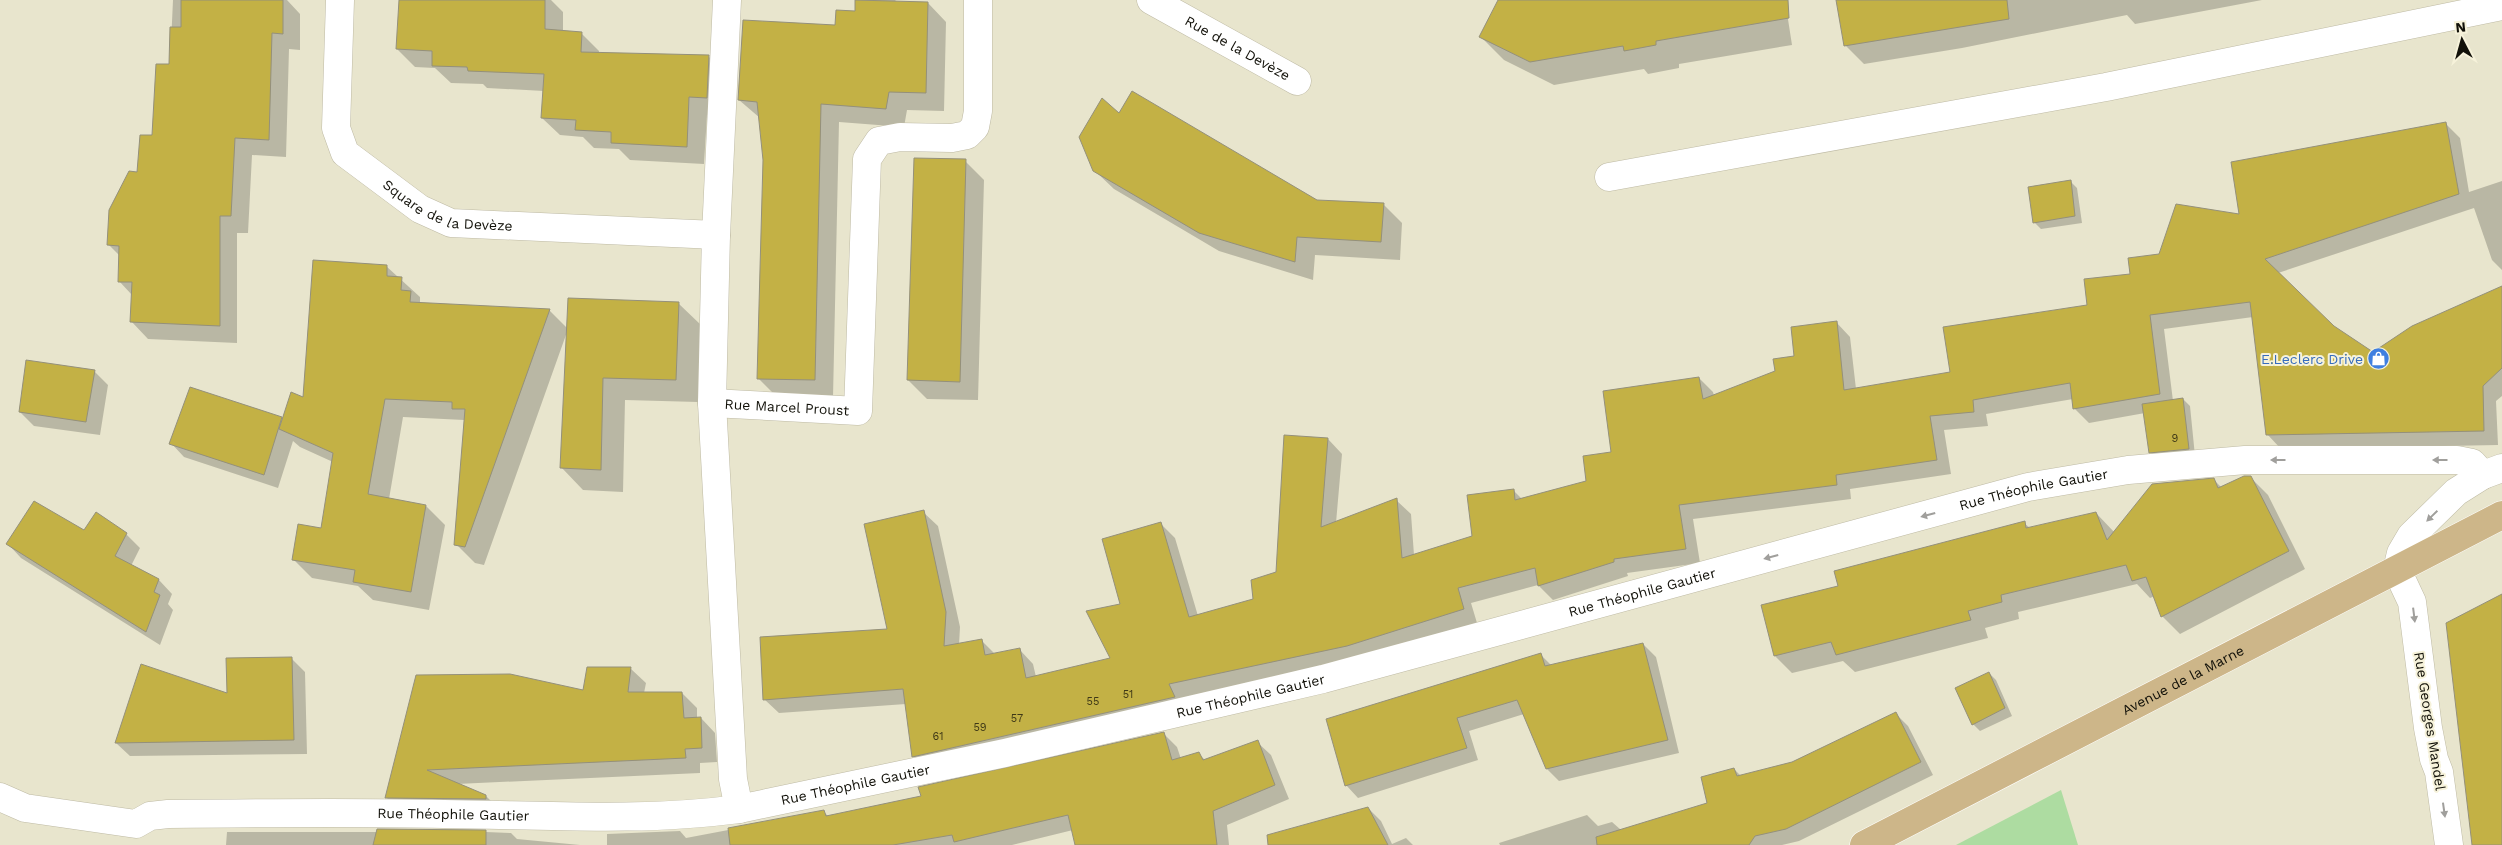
<svg xmlns="http://www.w3.org/2000/svg" width="2502" height="845" viewBox="0 0 2502 845" font-family="'Work Sans',sans-serif">
<style>
.green{fill:#addca1}
.shadow{fill:#0003}
.building{fill:#c3b145;stroke:#94907b}
.lines{fill:none;stroke-linecap:round;stroke-linejoin:round}
.minor-casing{stroke:#bebaa4;stroke-width:29}
.major-casing{stroke:#fff;stroke-width:29}
.minor{stroke:#fff;stroke-width:28}
.major{stroke:#cdb689;stroke-width:28}
.oneway{fill:#a09f9c}
.labels{text-anchor:middle;stroke-width:4;stroke-linejoin:round;paint-order:stroke}
.number-label{font-size:11px;fill:#3e3817}
.street-label{font-size:14px;fill:#111008;stroke:#f6f2da}
.shop-label{font-size:14px;fill:#366cbe;stroke:#f6f2da;text-anchor:end}
</style>
<rect width="100%" height="100%" fill="#e8e5cd"/>
<path class="green" d="M2061,790L2078,845H1956Z"/>
<path class="shadow" d="M173,0H287L300,14V50L289,49L286,157L252,155L248,233H237V343L148,339L131,321L132,295L119,281L120,256L109,245L153,136L170,65Z
M401,0H551L563,12V32L581,33L599,51V54L708,56L726,74L724,116L707,115L704,164L630,160L619,149L594,148L583,137L560,135L542,118L544,91L487,88L483,84L451,83L435,68L415,67L397,49Z
M856,0H895L897,2L928,3L946,22L944,111L907,110L904,127L839,122L833,398L777,397L759,379L765,160L760,118L739,100L856,13Z
M1499,0H1785L1792,45L1679,64V68L1648,74L1644,69L1554,85L1504,60L1481,37Z
M1837,0H2262L2135,24L2127,15L1962,48L1864,64L1845,45Z
M1120,115L1317,202L1383,204L1402,223L1400,260L1315,255L1313,280L1219,251L1114,189L1094,170Z
M2446,124L2460,138L2469,192L2502,181V270L2492,260L2474,208L2278,273L2334,327L2373,353L2502,287V396L2496,401L2498,445L2281,449L2267,434L2253,317L2164,329L2173,401L2183,399L2190,406L2195,456L2157,459L2150,452L2145,413L2089,423L2074,408L2073,399L1986,414L1988,426L1944,430L1951,474L1850,489L1851,499L1693,519L1700,563L1627,573L1628,576L1553,600L1538,585L1471,603L1477,623L1362,660L928,770L913,756L906,704L779,713L764,699L889,630L923,512L938,526L960,627L959,645L982,641L995,654L1019,649L1033,664L1036,677L1112,659L1122,605L1161,524L1175,538L1198,616L1254,600L1277,573L1328,439L1342,454L1336,523L1396,500L1411,514L1414,555L1474,537L1513,490L1522,499L1588,482L1613,453L1699,378L1713,392L1714,396L1776,372L1836,322L1850,337L1856,389L1952,373L2089,306L2160,255L2240,216Z
M965,161L984,180L978,400L927,399L908,380Z
M2070,181L2077,188L2082,223L2041,229L2034,222Z
M386,266L420,297V302L423,304L549,310L568,329L678,303L701,325L698,402L625,400L623,492L583,490L561,467L567,332L484,565L475,563L456,544L464,420L403,417L389,499L426,506L445,525L429,610L373,600L358,586L312,578L293,559L322,530L333,462L300,447L293,441L278,488L184,457L171,443L191,388L283,420L304,399Z
M94,371L108,385L100,435L34,426L20,412Z
M2250,477L2268,495L2305,569L2180,634L2162,616L2155,596L2150,598L2137,584L2018,612L2019,619L1985,628L1988,638L1855,672L1843,661L1792,673L1775,656L1840,587L2024,523L2030,528L2096,513L2115,533L2214,480L2222,488Z
M126,534L140,548L131,566L159,580L172,594L168,604L173,610L160,645L21,558L8,544Z
M1643,644L1656,657L1679,753L1559,781L1547,769L1524,714L1469,731L1478,760L1358,798L1346,785L1541,655L1552,666Z
M291,658L305,672L307,754L130,756L116,743L228,695Z
M588,668L631,669L646,683L644,693H682L697,708V718H701L715,733L717,762L700,763V773L457,784L486,796L501,811L401,812L386,797L417,676L584,692Z
M1989,673L1996,680L2012,716L1980,731L1973,724Z
M1895,713L1908,726L1933,775L1799,841L1782,845H1500L1499,843L1587,815L1598,826L1612,822L1621,830L1709,804L1734,769L1741,776L1792,763Z
M1163,733L1177,747L1181,759L1199,754L1206,761L1257,742L1271,755L1289,799L1227,825L1229,845H1076L1073,830L1012,845H607V834L680,831L686,838L824,812L829,817L922,797Z
M1368,808L1381,821L1392,844L1406,838L1413,845H1307Z
M227,832H486L511,833L517,839L580,845H226Z"/>
<path class="building" d="M181,0H283V34L272,33L269,140L235,138L231,216H220V326L130,322L132,282H118L119,246L107,245L109,210L129,171L137,172L140,135H152L156,64H169L170,27H181Z
M399,0H545V29L582,32L581,52L709,55L707,98L689,97L687,147L611,143V132L575,130L576,120L541,118L544,74L468,71L467,67L432,66V51L396,49Z
M855,0L928,2L926,93L889,92L886,109L821,104L815,380L757,379L763,160L757,102L738,100L743,20L835,25L836,10L855,11Z
M1498,0H1788L1789,18L1656,41V45L1624,51L1623,46L1530,62L1479,37Z
M1836,0H2007L2009,19L1844,46Z
M1132,91L1317,200L1384,203L1381,242L1297,237L1295,262L1199,233L1093,171L1079,137L1102,98L1119,113Z
M2446,122L2459,194L2265,259L2334,326L2373,352L2412,326L2502,286V368L2483,386L2484,431L2266,435L2250,302L2150,315L2160,394L2073,409L2070,383L1973,400L1974,412L1930,416L1937,460L1836,475L1837,485L1679,505L1686,549L1614,559V562L1538,586L1535,568L1458,588L1464,609L1347,646L1169,684L1175,697L912,757L903,689L763,700L760,637L887,629L864,524L924,510L946,612L944,646L982,639L985,655L1020,648L1026,678L1110,658L1086,611L1120,604L1102,539L1161,522L1189,617L1253,599L1251,580L1276,572L1284,435L1328,438L1321,527L1397,498L1402,558L1472,536L1467,495L1514,489L1515,500L1586,481L1583,456L1611,452L1603,391L1699,377L1703,399L1775,371L1773,359L1794,356L1791,327L1837,321L1844,390L1950,372L1943,327L2087,305L2084,279L2130,274L2128,258L2159,254L2176,204L2239,214L2231,162Z
M914,158L966,159L960,382L907,380Z
M2071,180L2075,216L2033,223L2028,187Z
M313,260L387,265V276L402,277L401,290L411,291L410,302L550,309L465,547L454,545L465,409H452V402L385,399L368,494L426,505L411,592L353,582L355,570L292,560L298,524L321,528L333,453L279,429L291,392L303,397Z
M568,298L679,302L676,380L603,378L601,470L560,468Z
M26,360L95,370L86,422L19,412Z
M190,387L282,417L264,475L169,444Z
M2183,398L2189,449L2149,453L2142,404Z
M2244,476H2251L2289,551L2161,617L2146,577L2132,581L2126,565L2001,595L2002,602L1968,611L1971,620L1836,655L1831,642L1774,656L1761,605L1838,586L1834,571L2025,521L2026,528L2096,512L2107,540L2152,484L2214,478L2218,488Z
M34,501L84,530L96,512L127,533L115,556L159,579L154,592L160,595L146,632L6,544Z
M2502,594V845H2472L2446,623Z
M1643,643L1668,740L1546,769L1517,700L1457,718L1467,748L1345,786L1326,719L1541,653L1545,666Z
M292,657L294,740L115,743L141,664L227,693L226,658Z
M587,667H631L628,692H682L684,718L701,717L702,748L685,749L686,758L427,770L486,795V799L385,798L416,675L510,674L583,690Z
M1989,672L2005,708L1972,725L1955,688Z
M1896,712L1921,762L1786,829L1755,836L1749,845H1597L1596,837L1707,803L1701,777L1734,768L1737,776L1792,762Z
M1164,732L1172,760L1199,752L1203,760L1258,740L1275,785L1213,811L1217,845H1075L1068,815L954,842L952,835L893,845H730L728,828L824,810L826,816L921,796L918,787Z
M1368,807L1388,845H1268L1267,835Z
M377,829L486,830V845H373Z"/>
<g class="lines">
<defs>
<g id="minor">
<path id="s1" d="M340,0L336,128L345,153L420,209L451,223L716,235"/>
<path d="M727,0L716,235L712,403L733,779L739,809"/>
<path id="s2" d="M1151,0L1297,81"/>
<path d="M1609,177L2106,87L2502,6"/>
<path id="s3" d="M712,403L858,411L867,159L879,141L900,137L952,138L967,135L975,127L978,111V0"/>
<path id="s4" d="M0,797L25,808L136,824L150,816L168,814C260,813 352,812 444,814C542,815 641,822 739,809L1005,753L1323,679L2028,487L2128,470L2245,460H2457L2472,463L2483,475"/>
<path d="M2449,845L2439,772L2434,759L2428,728L2412,602L2397,570L2401,553L2411,536L2456,492L2483,475L2502,468"/>
</g>
<g id="major">
<path id="s5" d="M1864,845L2502,515"/>
</g>
</defs>
<use href="#minor" class="minor-casing"/>
<use href="#major" class="major-casing"/>
<use href="#minor" class="minor"/>
<use href="#major" class="major"/>
</g>
<defs><path id="oneway-solid" d="M-6-.8H1V-3.2L6.5 0L1 3.2V.8H-6Z" transform="scale(1.25)"/></defs>
<g class="oneway">
<use href="#oneway-solid" transform="translate(2278 460) rotate(180)"/>
<use href="#oneway-solid" transform="translate(2440 460) rotate(180)"/>
<use href="#oneway-solid" transform="translate(1928 515) rotate(165)"/>
<use href="#oneway-solid" transform="translate(2432 516) rotate(136)"/>
<use href="#oneway-solid" transform="translate(1771 557) rotate(165)"/>
<use href="#oneway-solid" transform="translate(2414 615) rotate(83)"/>
<use href="#oneway-solid" transform="translate(2444 810) rotate(82)"/>
</g>
<defs>
<symbol id="shop-disc" viewBox="-11 -11 22 22"><circle r="9.5" fill="#3f7fe0" stroke="#f6f2da"/><path d="M-5-2.5h2.3a2.7 3.5 0 0 1 5.4 0H5L5.5 6h-11ZM-1.5-2.5h3a1.5 2.3 0 0 0-3 0Z" fill="#fff"/></symbol>
</defs>
<g fill-rule="evenodd">
<use href="#shop-disc" x="2366" y="346" width="25" height="25"/>
</g>
<g class="labels">
<g class="number-label">
<text x="2175" y="442">9</text>
<text x="1128" y="698">51</text>
<text x="1093" y="705">55</text>
<text x="1017" y="722">57</text>
<text x="980" y="731">59</text>
<text x="938" y="740">61</text>
</g>
<g class="street-label">
<text dy="5" stroke="none"><textPath href="#s2" startOffset="99">Rue de la Devèze</textPath></text>
<text dy="5" stroke="none"><textPath href="#s1" startOffset="274">Square de la Devèze</textPath></text>
<text dy="5" stroke="none"><textPath href="#s3" startOffset="75">Rue Marcel Proust</textPath></text>
<text dy="5" stroke="none"><textPath href="#s4" startOffset="2079">Rue Théophile Gautier</textPath></text>
<text dy="5" stroke="none"><textPath href="#s4" startOffset="1674">Rue Théophile Gautier</textPath></text>
<text dy="5" stroke="none"><textPath href="#s5" startOffset="359">Avenue de la Marne</textPath></text>
<text dy="5" stroke="none"><textPath href="#s4" startOffset="1269">Rue Théophile Gautier</textPath></text>
<text transform="translate(2430 721) rotate(81)" y="5">Rue Georges Mandel</text>
<text dy="5" stroke="none"><textPath href="#s4" startOffset="864">Rue Théophile Gautier</textPath></text>
<text dy="5" stroke="none"><textPath href="#s4" startOffset="459">Rue Théophile Gautier</textPath></text>
</g>
<g class="shop-label">
<text x="2363" y="364">E.Leclerc Drive</text>
</g>
</g>
<g transform="translate(2462 40) rotate(354)" stroke="#f6f2da" stroke-width="4" paint-order="stroke">
<path d="M0-4L9 19L0 12L-9 19Z" fill="#111008"/>
<text y="-8" font-size="14" font-weight="bold" text-anchor="middle" fill="#111008">N</text>
</g>
</svg>
